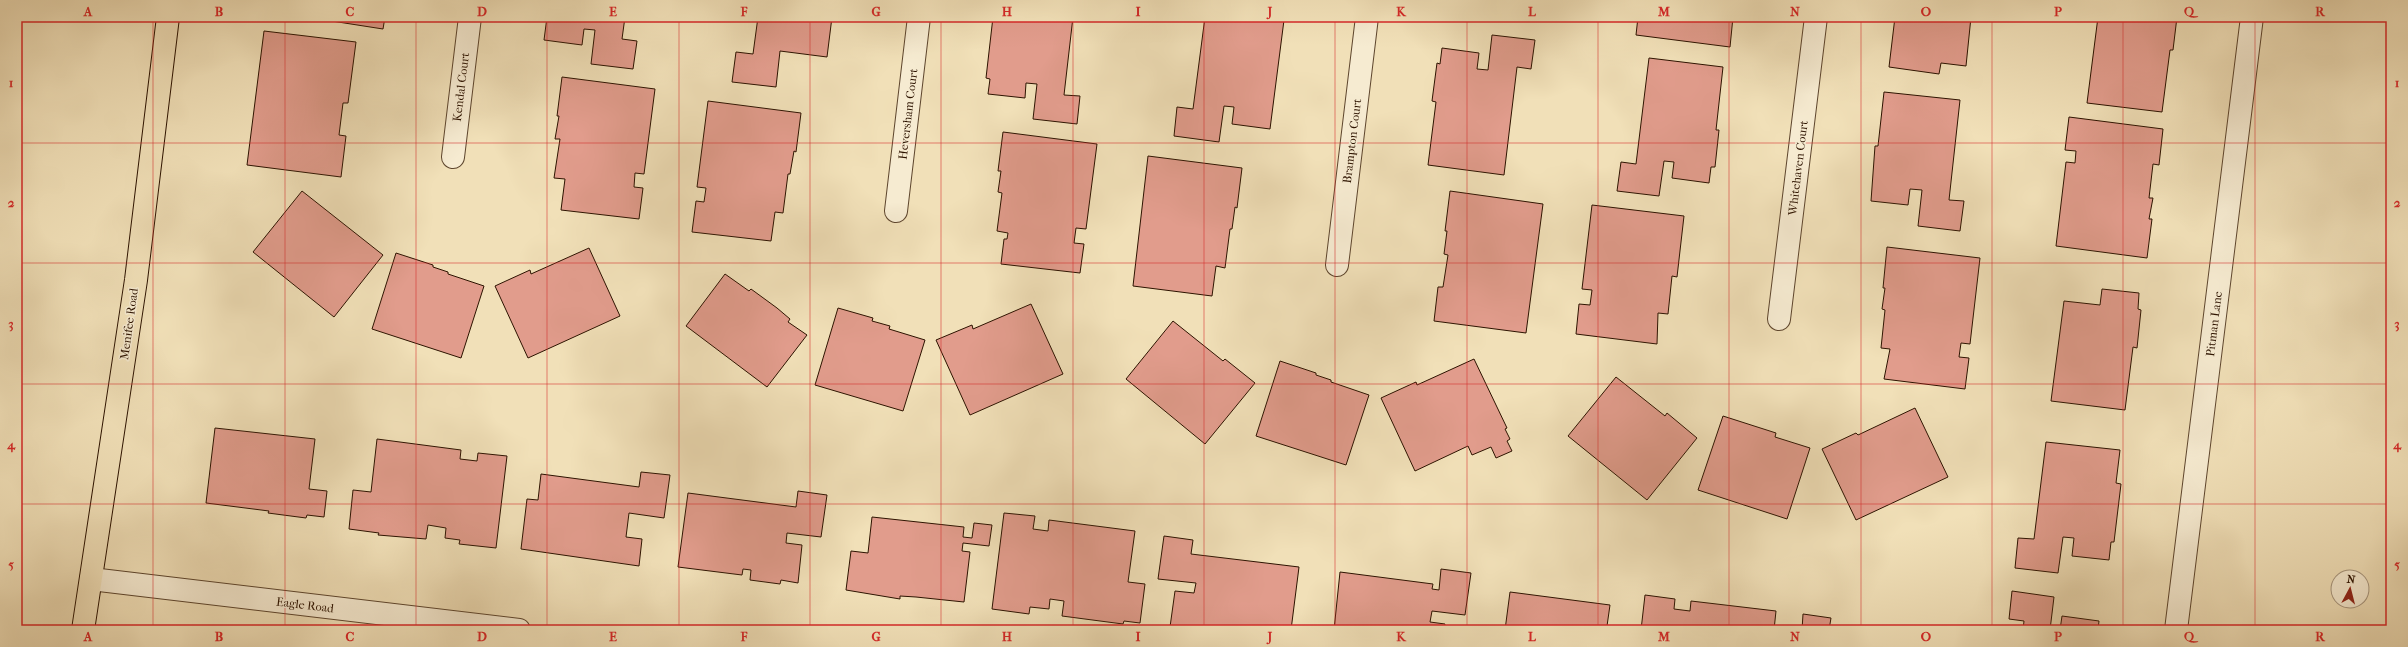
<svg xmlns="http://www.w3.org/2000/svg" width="2408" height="647" viewBox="0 0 2408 647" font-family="'IM FELL French Canon',serif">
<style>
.building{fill:#e19c8c;stroke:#2d1300}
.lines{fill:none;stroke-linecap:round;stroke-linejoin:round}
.street-casing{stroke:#5e462e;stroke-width:24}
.primary-casing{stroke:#2d1300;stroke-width:24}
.street{stroke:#f6ebd1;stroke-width:22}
.primary{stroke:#f1e0b8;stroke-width:22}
.grid{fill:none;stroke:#d62828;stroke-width:1;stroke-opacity:0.55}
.labels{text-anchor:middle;stroke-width:3;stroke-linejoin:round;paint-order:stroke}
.street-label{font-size:12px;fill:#2d1300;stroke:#f6ebd1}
.neatline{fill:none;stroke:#d62828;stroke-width:1.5}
.grid-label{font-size:13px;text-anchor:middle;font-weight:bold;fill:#d62828}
</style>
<rect width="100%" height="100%" fill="#f1e0b8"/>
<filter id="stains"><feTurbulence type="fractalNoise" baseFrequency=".005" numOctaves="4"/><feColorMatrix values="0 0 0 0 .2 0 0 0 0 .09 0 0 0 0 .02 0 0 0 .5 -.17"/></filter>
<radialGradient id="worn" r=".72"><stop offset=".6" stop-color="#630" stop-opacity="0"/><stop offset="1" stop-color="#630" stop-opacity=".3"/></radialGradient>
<path class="building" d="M306,17H385L383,29Z
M547,17H625L622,39L637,41L633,69L591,64L595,30L584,29L582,45L544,40Z
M758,17H832L827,57L780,51L776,87L732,82L736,52L753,54Z
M993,17H1073L1064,95L1080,96L1077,124L1033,119L1037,84L1026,83L1025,98L988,94L990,79L986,78Z
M1205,17H1264L1284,20L1270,129L1232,124L1234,107L1224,106L1219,142L1174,136L1177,107L1193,109Z
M1638,17H1733L1730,47L1636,35Z
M1895,17H1971L1966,66L1941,63L1939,74L1889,67Z
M2098,17H2177L2173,50H2170L2162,112L2087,103Z
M264,31L356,42L348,103H343L339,135L346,136L341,177L247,165Z
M1492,35L1535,40L1531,69L1517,67L1504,175L1428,165L1436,102L1432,101L1437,63L1440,64L1442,48L1479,53L1477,69L1488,70Z
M1649,58L1723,67L1716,130H1719L1715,167H1711L1709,183L1672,178L1674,162L1664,161L1659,196L1617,191L1621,162L1636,164Z
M562,77L655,89L644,174L635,173L634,187L643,188L639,219L561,210L565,179L554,178L560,139H555L559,116H557Z
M1884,92L1960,100L1949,200L1964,201L1960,231L1918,226L1922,190L1910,189L1908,205L1871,201L1875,146H1878Z
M708,101L801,113L796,152L794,151L790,174H788L783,213L775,212L771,241L692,232L696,201L704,202L706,188L697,187Z
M2069,117L2163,129L2159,165L2153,164L2149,198H2153L2149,219H2152L2147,258L2056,246L2066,162L2075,163L2076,151L2065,150Z
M1003,132L1097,144L1086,229L1076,228L1074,243L1084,244L1080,273L1001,264L1004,239H1007L1008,233L997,231L1002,193L998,192L1001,171H998Z
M1148,156L1242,168L1237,208L1235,207L1232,229H1230L1225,268L1216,266L1212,296L1133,286Z
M302,191L383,255L334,317L253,252Z
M1450,191L1543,204L1526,333L1434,321L1438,287H1443L1448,255L1444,254L1447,231H1445Z
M1592,205L1684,216L1677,277L1672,276L1668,314L1658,313L1657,344L1576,334L1579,304L1590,305L1592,290L1582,289Z
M1887,247L1980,258L1970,344L1961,343L1959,357L1969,358L1965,389L1884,379L1890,349L1881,348L1885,310L1882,309L1885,288H1883Z
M589,248L620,316L528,358L495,286L530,270L531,274Z
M396,253L433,265V267L448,272V274L484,286L461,358L372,329Z
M725,274L749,291L751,289L777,308L790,319L788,322L807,335L767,387L686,326Z
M2102,289L2139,293L2138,309L2141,310L2137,348L2133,347L2125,410L2051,401L2064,301L2100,305Z
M1031,304L1063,374L970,415L936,340L972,325L973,329Z
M838,308L873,318L872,321L890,326L889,329L925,340L903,411L815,385Z
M1173,321L1223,361L1225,359L1255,383L1205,444L1126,379Z
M1474,359L1507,428L1505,429L1510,439L1507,441L1512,451L1496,458L1491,447L1472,455L1468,446L1415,471L1381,398L1416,382L1417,385Z
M1280,361L1316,373V375L1331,380V382L1369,395L1346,465L1256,436Z
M1616,377L1665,416L1667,413L1697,438L1647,500L1568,436Z
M1915,408L1948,477L1856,520L1822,449L1856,433L1858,435Z
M1723,416L1776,433L1775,437L1810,448L1787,519L1698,490Z
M215,428L315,439L309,489L327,491L324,517L307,515L306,518L268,513L269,511L206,503Z
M377,439L461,450L460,459L477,461L478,453L507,456L496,548L459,544L460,540L445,538L446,528L428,525L426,539L378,535L379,533L349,529L353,490L371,492Z
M2046,442L2120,450L2116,483L2121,484L2114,542H2111L2109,560L2072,556L2074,538L2063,537L2058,573L2015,568L2018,538L2034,539Z
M641,472L670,475L664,518L629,513L626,537L642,539L639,566L521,549L527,499L538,500L541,474L639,487Z
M798,491L827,495L821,537L787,533L786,543L802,545L798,583L781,580L780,584L750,580L751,570L743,569L742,575L678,567L688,493L796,507Z
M1004,513L1035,516L1033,529L1048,531L1049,520L1135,531L1128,582L1145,584L1140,623L1124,621L1123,624L1062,616L1064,601L1050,599L1049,609L1030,607L1029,614L992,609Z
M872,517L964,527L963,537L972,538L974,523L992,525L989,546L963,543L962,551L970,552L964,602L916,597L900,596V599L846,590L851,551L868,553Z
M1164,536L1193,540L1191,554L1299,567L1291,630H1190L1170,627L1175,591L1194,593L1196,583L1158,579Z
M1441,569L1471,573L1465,615L1432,611L1430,622L1445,624L1444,630H1334L1340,572L1433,584L1432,589L1439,590Z
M2012,591L2054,597L2050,630H2023L2024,621L2009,619Z
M1510,592L1610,605L1607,626L1617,628L1616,630H1505Z
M1645,595L1675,599L1674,609L1690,611L1691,601L1776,611L1774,630H1641Z
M1803,614L1831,618L1829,630H1802Z
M2062,616L2099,621L2098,630H2060Z"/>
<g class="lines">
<defs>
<path id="street" d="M453,157L470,17
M896,211L919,17
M1337,265L1367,17
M1779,319L1816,17
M91,579L519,630
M2176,630L2252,17"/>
<path id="primary" d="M83,630L136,280L168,17"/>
</defs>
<use href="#street" class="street-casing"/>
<use href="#primary" class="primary-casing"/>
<use href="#street" class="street"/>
<use href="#primary" class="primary"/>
</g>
<path class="grid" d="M153,17V630M285,17V630M416,17V630M547,17V630M679,17V630M810,17V630M941,17V630M1073,17V630M1204,17V630M1335,17V630M1467,17V630M1598,17V630M1729,17V630M1861,17V630M1992,17V630M2123,17V630M2255,17V630M17,143H2391M17,263H2391M17,384H2391M17,504H2391"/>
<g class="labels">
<g class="street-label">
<text transform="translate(461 87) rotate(-83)" y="4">Kendal Court</text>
<text transform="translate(908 114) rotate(-83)" y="4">Heversham Court</text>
<text transform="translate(1352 141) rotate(-83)" y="4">Brampton Court</text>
<text transform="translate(1798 168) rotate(-83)" y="4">Whitehaven Court</text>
<text transform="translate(129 324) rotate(-82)" y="4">Menifee Road</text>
<text transform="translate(2214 324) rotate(-83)" y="4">Pitman Lane</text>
<text transform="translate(305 605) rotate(7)" y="4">Eagle Road</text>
</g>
</g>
<rect width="2408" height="647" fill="none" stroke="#f1e0b8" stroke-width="44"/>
<g transform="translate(2350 589) rotate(7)"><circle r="19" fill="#f6ebd1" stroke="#a6957d"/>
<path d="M0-3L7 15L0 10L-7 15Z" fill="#8f2418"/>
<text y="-6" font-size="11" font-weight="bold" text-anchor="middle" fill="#2d1300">N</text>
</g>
<rect x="22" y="22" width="2364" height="603" class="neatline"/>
<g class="grid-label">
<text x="88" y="16">A</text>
<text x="219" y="16">B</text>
<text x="350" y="16">C</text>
<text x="482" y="16">D</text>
<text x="613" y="16">E</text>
<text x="744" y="16">F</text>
<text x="876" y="16">G</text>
<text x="1007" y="16">H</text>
<text x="1138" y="16">I</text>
<text x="1270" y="16">J</text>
<text x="1401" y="16">K</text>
<text x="1532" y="16">L</text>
<text x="1664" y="16">M</text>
<text x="1795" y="16">N</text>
<text x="1926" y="16">O</text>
<text x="2058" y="16">P</text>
<text x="2189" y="16">Q</text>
<text x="2320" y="16">R</text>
<text x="11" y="87">1</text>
<text x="2397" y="87">1</text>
<text x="11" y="207">2</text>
<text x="2397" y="207">2</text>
<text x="11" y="328">3</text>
<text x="2397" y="328">3</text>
<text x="11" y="449">4</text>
<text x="2397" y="449">4</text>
<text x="11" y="569">5</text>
<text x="2397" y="569">5</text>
<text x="88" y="641">A</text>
<text x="219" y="641">B</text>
<text x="350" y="641">C</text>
<text x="482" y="641">D</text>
<text x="613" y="641">E</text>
<text x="744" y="641">F</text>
<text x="876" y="641">G</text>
<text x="1007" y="641">H</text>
<text x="1138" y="641">I</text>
<text x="1270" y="641">J</text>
<text x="1401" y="641">K</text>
<text x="1532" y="641">L</text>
<text x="1664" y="641">M</text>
<text x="1795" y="641">N</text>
<text x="1926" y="641">O</text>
<text x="2058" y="641">P</text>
<text x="2189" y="641">Q</text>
<text x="2320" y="641">R</text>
</g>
<rect width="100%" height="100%" filter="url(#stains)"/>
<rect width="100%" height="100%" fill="url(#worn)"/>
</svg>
